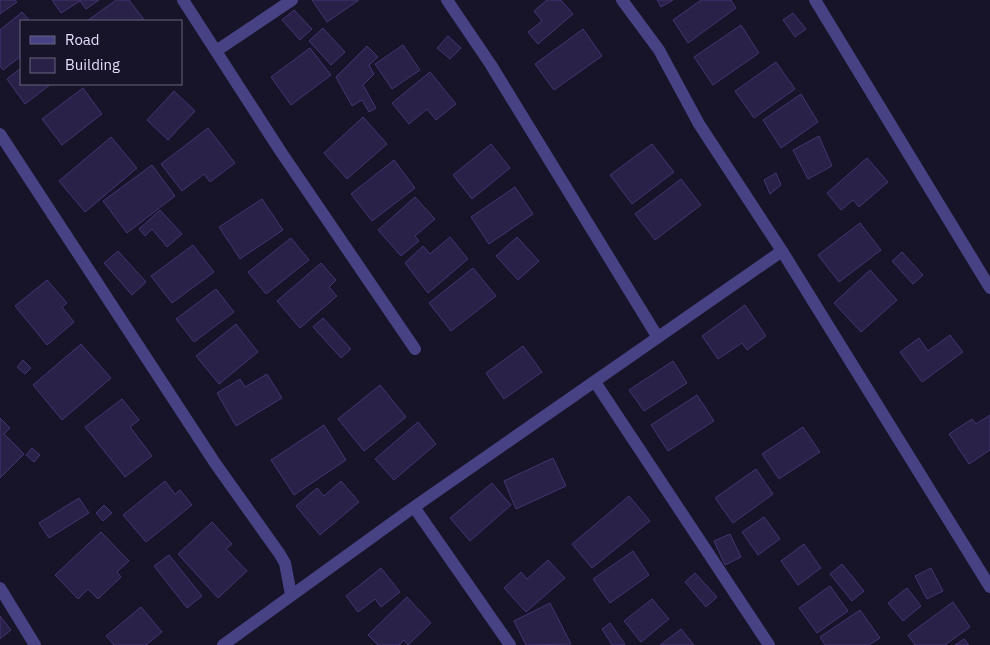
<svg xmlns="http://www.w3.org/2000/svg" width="990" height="645" viewBox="0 0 990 645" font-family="'IBM Plex Sans',sans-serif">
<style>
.building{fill:#2a2148;stroke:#433571}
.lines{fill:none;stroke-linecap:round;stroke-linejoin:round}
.street{stroke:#474283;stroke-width:12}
</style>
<rect width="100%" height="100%" fill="#171328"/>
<path class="building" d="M0,0H15L17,2L0,14Z
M52,0H99L86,9L80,1L61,13Z
M116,0H129L145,21H87Z
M312,0H359L327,22Z
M547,0H561L573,14L538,44L528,32L542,21L534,11Z
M657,0H673L661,7Z
M701,0H731L736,8L688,43L673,20Z
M294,10L312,29L300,40L282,20Z
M22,12L30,21H21V56L3,70L0,66V30Z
M793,13L806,29L795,37L783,20Z
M741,25L759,53L713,85L694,57Z
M323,28L345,52L331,65L309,41Z
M583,29L602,56L554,90L535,64Z
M448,36L461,48L450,59L437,48Z
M403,45L420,70L392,89L375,64Z
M367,46L378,57L369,65L374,74L363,85L376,108L369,112L362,100L352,106L336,77Z
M310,48L331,75L291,105L271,77Z
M776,62L795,89L754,118L735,91Z
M21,68V84H51L25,104L7,79Z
M430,72L456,104L436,120L427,109L409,124L392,103Z
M83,88L102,114L62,145L42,119Z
M174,91L195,111L168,140L147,120Z
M801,94L818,122L781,148L763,120Z
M363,117L387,144L347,179L324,153Z
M208,128L235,163L210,182L204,174L182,191L161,164Z
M819,136L832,166L808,179L793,150Z
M111,137L137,168L85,212L59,181Z
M491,144L510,168L472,199L453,175Z
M652,144L674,172L632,204L610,175Z
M867,158L888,182L859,207L853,200L841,210L827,193Z
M394,160L415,188L372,221L351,194Z
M152,165L175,196L127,233L103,201Z
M776,173L781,185L770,194L764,180Z
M681,179L701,205L655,240L635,214Z
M515,187L533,214L489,244L471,217Z
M415,197L435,219L415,236L419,241L401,256L378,230Z
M262,199L283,230L240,259L219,227Z
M160,210L182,234L167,247L152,229L145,236L139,229Z
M860,223L881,250L839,282L818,255Z
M450,237L468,259L428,293L405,263L423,246L430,254Z
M517,237L539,261L518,280L496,256Z
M291,238L309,260L266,294L248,272Z
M193,245L214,272L172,303L151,276Z
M118,251L146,282L132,295L104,263Z
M902,252L923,275L913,284L892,261Z
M321,263L336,280L329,287L337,296L300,328L277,301Z
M473,268L496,296L451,331L429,303Z
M870,270L897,300L861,332L834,303Z
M47,280L67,303L62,307L74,322L47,345L15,306Z
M216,289L234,312L194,342L176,319Z
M745,305L766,336L747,350L742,343L718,359L702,336Z
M323,318L351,349L341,358L313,327Z
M236,324L258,352L219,384L196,356Z
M950,335L963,352L922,382L900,352L919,338L928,351Z
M81,344L111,378L62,420L33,385Z
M523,346L542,372L504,399L486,373Z
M23,360L31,368L25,374L17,367Z
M673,361L687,383L644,411L629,390Z
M267,374L282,398L236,426L217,393L240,379L245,387Z
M380,385L406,417L364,451L338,419Z
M697,395L714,421L668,451L651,425Z
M122,399L139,420L130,427L152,456L125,477L85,427Z
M990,415V450L969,464L949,434L972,419L976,424Z
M0,418L10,428L4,434L24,454L0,478Z
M418,422L436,444L394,480L375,459Z
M324,425L346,460L294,495L271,460Z
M803,427L820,452L779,479L762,454Z
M32,448L40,455L34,462L26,455Z
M553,458L566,486L516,509L504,481Z
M756,469L773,494L733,523L715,498Z
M165,481L175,494L180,490L192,505L146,542L123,515Z
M341,481L359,502L320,535L296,506L317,488L324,496Z
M492,483L511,505L470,541L450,518Z
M629,496L650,521L592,568L572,544Z
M79,498L89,513L49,538L39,523Z
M104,505L112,513L103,521L96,513Z
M764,517L780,539L758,555L742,532Z
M212,522L232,544L226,549L247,571L218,598L178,554Z
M101,532L129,561L117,572L121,577L98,599L88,589L78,599L55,575Z
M730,534L741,557L725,565L714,541Z
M804,544L821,568L798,585L781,561Z
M633,551L649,575L610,603L593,579Z
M169,555L202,596L187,608L154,566Z
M548,560L565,578L526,612L504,588L521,572L527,579Z
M842,564L864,591L852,601L830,574Z
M381,568L400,592L381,607L375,599L358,612L346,596Z
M931,568L943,591L927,599L915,576Z
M695,573L717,597L706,607L685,582Z
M830,586L848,611L817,633L799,608Z
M907,588L921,606L903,621L888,603Z
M407,597L431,623L408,645L404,640L399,645H378L368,635Z
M652,599L669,619L641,642L624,621Z
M953,602L970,627L945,645H915L908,635Z
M550,603L571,644L526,645L514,621Z
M141,607L162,632L146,645H114L106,636Z
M860,610L880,638L869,645H825L820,637Z
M0,616L11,630L0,639Z
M610,623L625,644L623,645H612L602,629Z
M681,629L694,645H660Z
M964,639L969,645H955Z"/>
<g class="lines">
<path class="street" d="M183,0L281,152L415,349
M447,0L491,65L657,336
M622,0L659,50L699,124L782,251
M815,0L990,288
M216,51L292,0
M0,134L215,463L279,553L285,563L291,595
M595,382L769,645
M414,507L510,645
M0,588L35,645
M223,645L414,507L782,251L990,587"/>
</g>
<rect x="20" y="20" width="162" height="65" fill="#171328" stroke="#68647d"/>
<rect x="30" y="36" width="25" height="8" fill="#474283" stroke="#68647d"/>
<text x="65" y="45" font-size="15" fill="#e2ddfc">Road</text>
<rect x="30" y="58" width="25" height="15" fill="#2a2148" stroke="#68647d"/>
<text x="65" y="70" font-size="15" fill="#e2ddfc">Building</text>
</svg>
